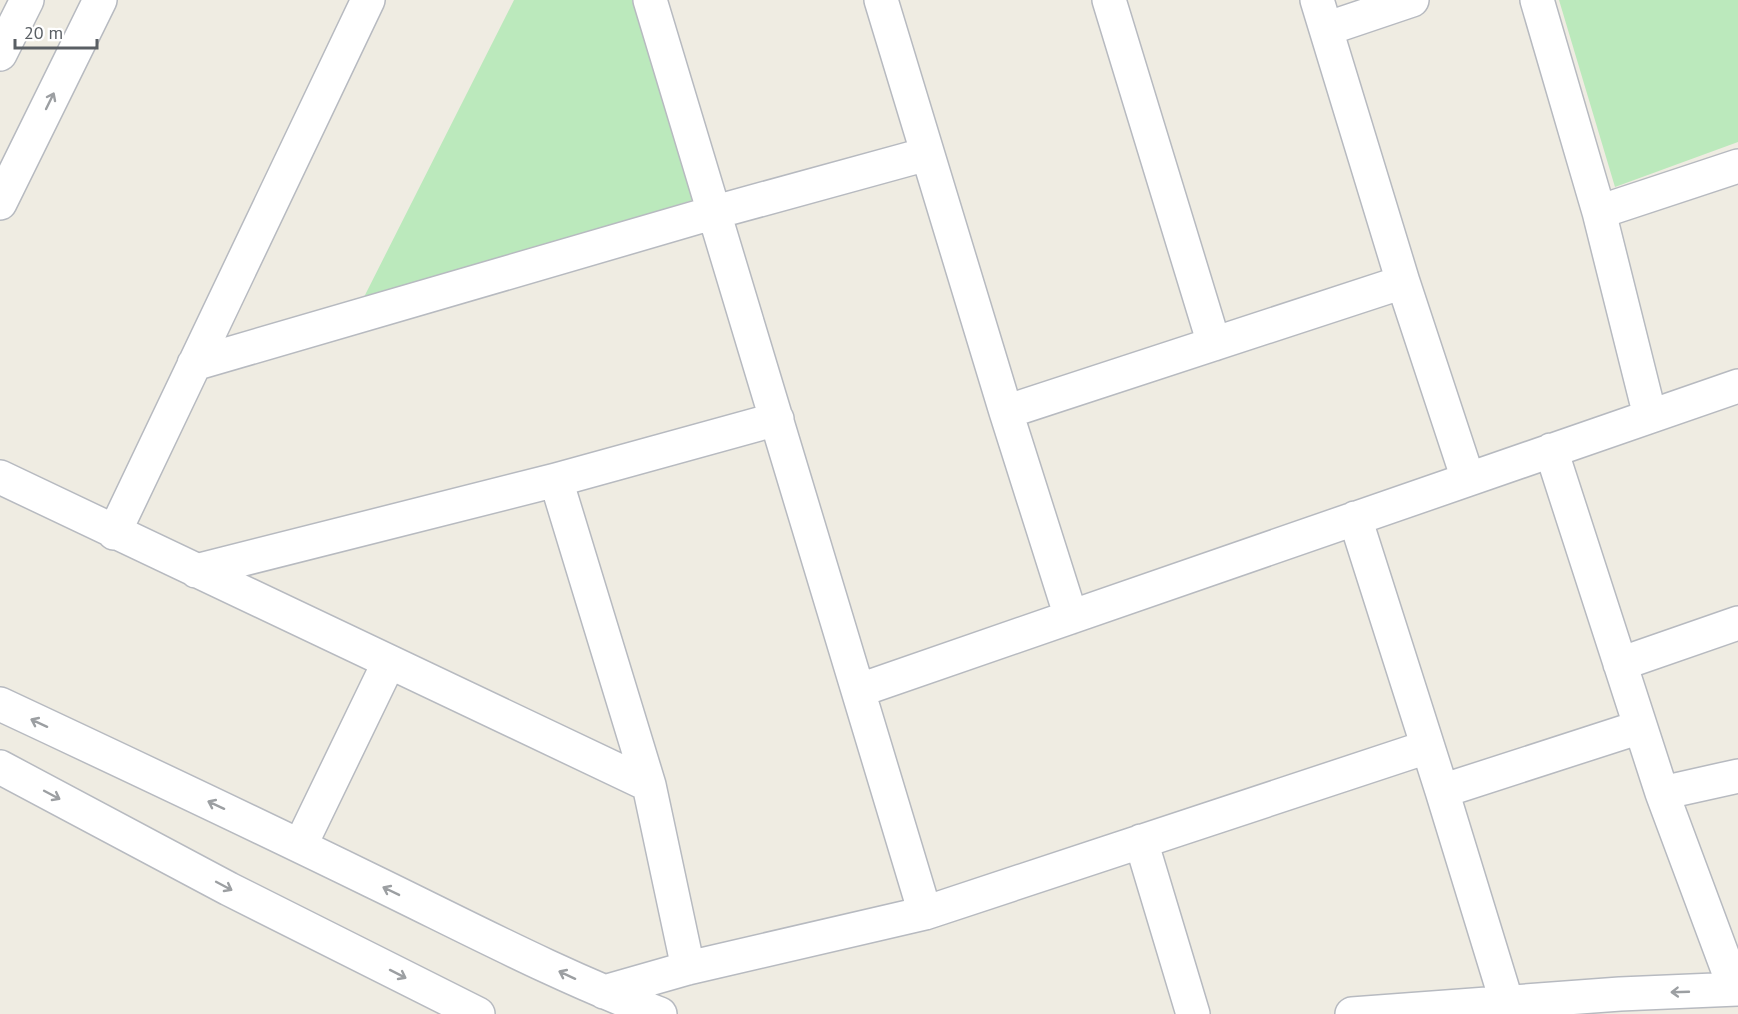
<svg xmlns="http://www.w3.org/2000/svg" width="1738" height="1014" viewBox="0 0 1738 1014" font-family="'PT Sans',sans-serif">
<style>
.green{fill:#bbe9bc}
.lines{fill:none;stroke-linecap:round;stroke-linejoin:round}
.minor-casing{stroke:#b7bac0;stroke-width:36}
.minor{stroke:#fff;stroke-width:33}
.oneway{stroke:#9c9fa2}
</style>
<rect width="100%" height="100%" fill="#efece2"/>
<path class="green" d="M514,0H632L693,200L361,303Z
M1559,0H1738V142L1615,187Z"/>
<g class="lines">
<defs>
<path id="minor" d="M650,0C739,305 836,608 925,913
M881,0L1006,412L1071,617
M1109,0L1214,344
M1317,0L1403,282L1468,479
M1537,0L1599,212L1650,416
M1326,29L1412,0
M0,54L27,0
M0,203L100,0
M1599,212L1738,166
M194,364L712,213L927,154
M1006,412L1403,282
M1551,450L1662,793L1735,989
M0,477L649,785
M556,480L649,785L688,968
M1355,518L1442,791L1507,1003
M114,533L368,0
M196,571L556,480L777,419
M1620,664L1738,623
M860,690L1738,386
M0,704C124,762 249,821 372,881C467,927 561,977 660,1014
M0,767L229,889L478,1014
M1442,791L1640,727
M1662,793L1738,776
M1141,841L1193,1014
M300,846L389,662
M604,992L688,968L925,913L1427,747
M1352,1014L1620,994L1738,989"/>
</defs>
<use href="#minor" class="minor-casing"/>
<use href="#minor" class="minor"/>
</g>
<defs><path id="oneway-shaft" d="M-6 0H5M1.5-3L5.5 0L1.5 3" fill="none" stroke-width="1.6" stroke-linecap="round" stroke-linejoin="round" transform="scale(1.5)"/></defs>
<g class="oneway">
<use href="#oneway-shaft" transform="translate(50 101) rotate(-64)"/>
<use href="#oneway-shaft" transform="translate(39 723) rotate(-155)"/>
<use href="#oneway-shaft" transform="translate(52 795) rotate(28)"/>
<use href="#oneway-shaft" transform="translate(216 805) rotate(-155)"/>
<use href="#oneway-shaft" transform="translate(224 886) rotate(28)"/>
<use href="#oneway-shaft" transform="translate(391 891) rotate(-154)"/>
<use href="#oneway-shaft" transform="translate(398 974) rotate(27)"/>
<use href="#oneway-shaft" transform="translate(567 975) rotate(-155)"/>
<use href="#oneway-shaft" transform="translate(1680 992) rotate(178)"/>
</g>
<path d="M15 39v9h82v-9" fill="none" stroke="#5a5f64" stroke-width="3"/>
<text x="24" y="39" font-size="18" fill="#5a5f64" stroke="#ffffff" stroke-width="4.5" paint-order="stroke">20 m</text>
</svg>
